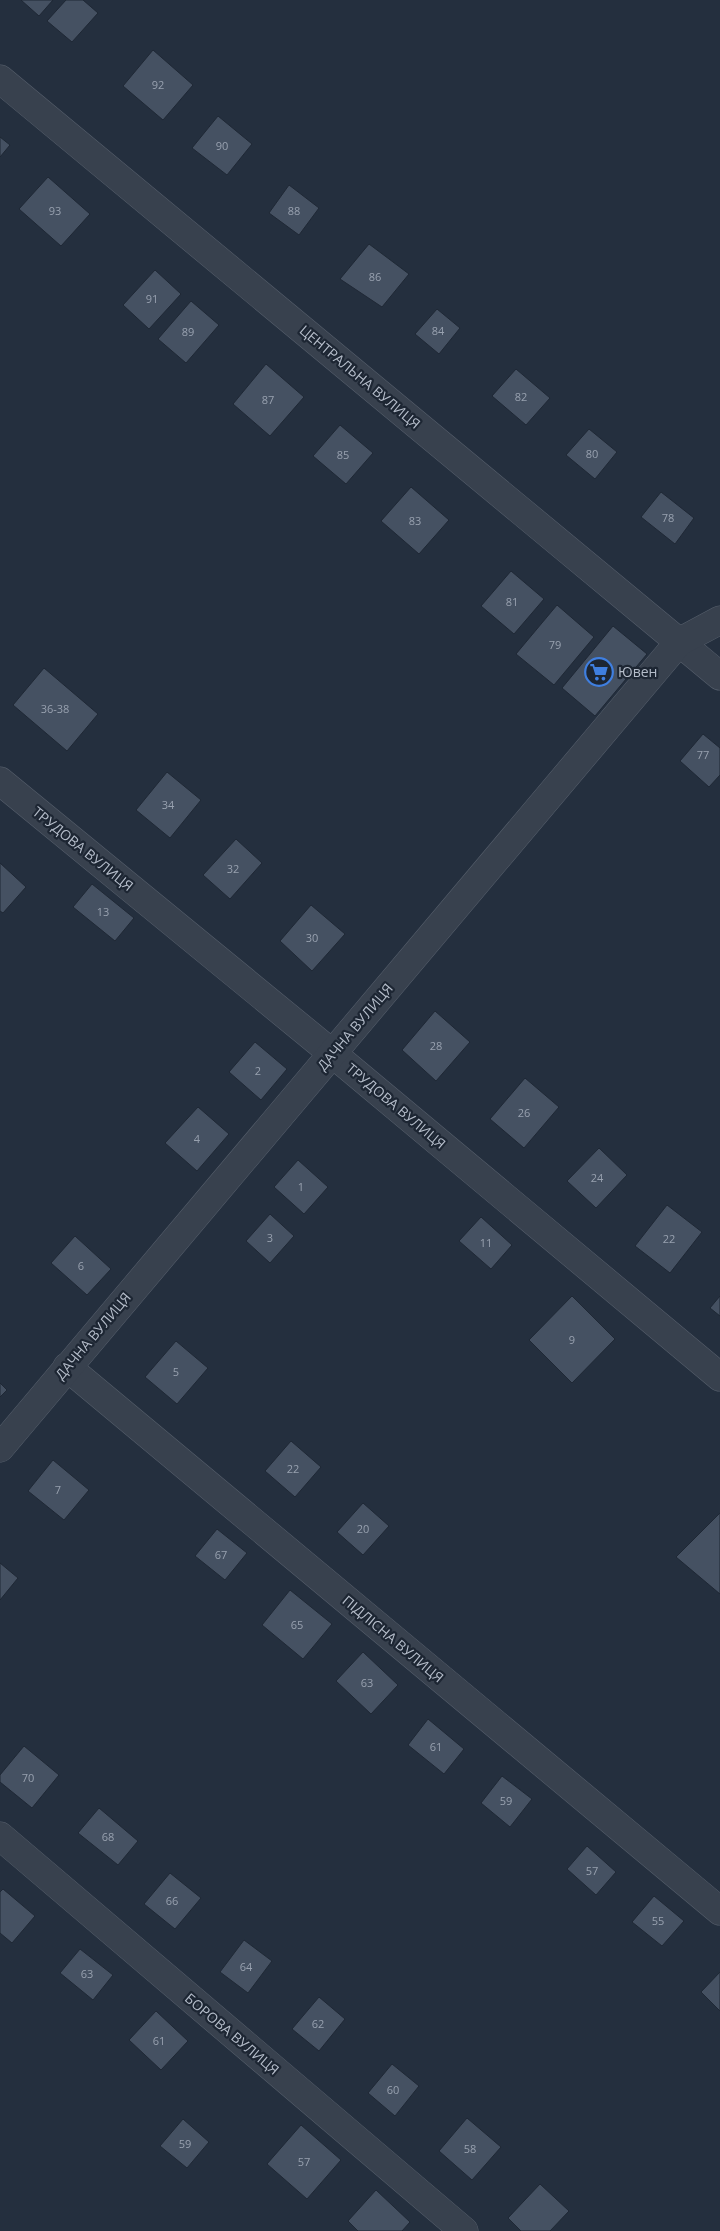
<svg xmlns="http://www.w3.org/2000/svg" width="720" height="2231" viewBox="0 0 720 2231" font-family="'Open Sans',sans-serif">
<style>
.building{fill:#455162;stroke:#1f2835}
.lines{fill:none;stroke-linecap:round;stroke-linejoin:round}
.minor-casing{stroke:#565f6c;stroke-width:29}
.tertiary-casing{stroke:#565f6c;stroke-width:29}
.minor{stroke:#38414e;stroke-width:28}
.tertiary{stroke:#38414e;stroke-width:28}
.labels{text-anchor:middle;stroke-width:4.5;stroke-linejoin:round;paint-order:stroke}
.number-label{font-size:11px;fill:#98a1af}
.street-label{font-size:14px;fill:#b4bcc9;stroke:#1d2633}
.poi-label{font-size:14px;fill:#b4bcc9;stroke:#1d2633;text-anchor:start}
</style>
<rect width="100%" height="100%" fill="#242f3e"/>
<path class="building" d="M21,0H53L39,16Z
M66,0H83L98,13L72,42L47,21Z
M153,50L193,85L163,120L123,86Z
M218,116L252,144L227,175L192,148Z
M0,137L10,145L0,157Z
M48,177L90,214L61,246L19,209Z
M289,185L319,208L299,235L269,213Z
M369,244L409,274L382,307L340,279Z
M155,270L181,294L149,329L123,305Z
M191,301L219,325L186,363L158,339Z
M437,309L460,328L439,354L415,334Z
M266,364L304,397L270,436L233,404Z
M516,369L550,398L526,425L492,396Z
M340,425L373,453L346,484L313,456Z
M589,429L617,452L595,479L566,455Z
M411,487L449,520L419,554L381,521Z
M661,492L694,518L675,544L641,517Z
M511,571L544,599L514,634L481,606Z
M557,605L594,637L554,685L516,654Z
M613,626L647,654L595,716L562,688Z
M44,668L98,714L67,751L13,705Z
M703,734L720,748V775L709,787L680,761Z
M167,772L201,800L170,838L136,810Z
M236,839L262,863L230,899L203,875Z
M0,863L26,887L3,913L0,911Z
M92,884L134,918L115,941L73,907Z
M311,905L345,934L312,971L280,941Z
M435,1011L470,1042L436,1081L402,1050Z
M255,1042L287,1069L261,1100L229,1072Z
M525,1078L559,1107L524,1148L490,1119Z
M198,1107L229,1134L197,1171L165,1143Z
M599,1148L627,1175L596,1208L567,1181Z
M298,1160L328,1187L304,1214L274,1187Z
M667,1205L702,1232L670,1273L635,1246Z
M270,1214L294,1236L270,1263L246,1241Z
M481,1217L512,1245L491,1269L459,1241Z
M75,1236L111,1269L87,1295L51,1263Z
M572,1296L615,1339L572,1383L529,1340Z
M720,1296V1316L710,1308Z
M176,1341L208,1368L177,1404L145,1377Z
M0,1383L7,1390L0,1397Z
M291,1441L321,1467L295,1497L265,1471Z
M53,1460L89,1490L64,1520L28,1491Z
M363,1503L389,1526L363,1555L337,1532Z
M720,1513V1594L676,1557Z
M217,1529L247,1553L225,1580L195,1556Z
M0,1563L18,1578L0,1600Z
M290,1590L332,1624L303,1659L262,1625Z
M363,1652L398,1685L371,1714L336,1681Z
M428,1719L464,1749L444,1774L408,1745Z
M24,1746L59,1775L32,1808L0,1782V1775Z
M502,1776L532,1799L510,1827L481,1803Z
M99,1808L138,1841L118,1865L78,1833Z
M587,1846L616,1872L596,1895L567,1869Z
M170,1873L201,1898L175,1929L144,1904Z
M3,1889L35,1916L12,1943L0,1933V1892Z
M654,1896L684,1921L662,1946L632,1922Z
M244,1940L272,1961L248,1993L220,1972Z
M80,1949L113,1975L93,2000L60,1973Z
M720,1972V2011L701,1992Z
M319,1997L345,2019L319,2051L292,2029Z
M156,2011L188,2041L161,2070L129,2040Z
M392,2064L419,2086L395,2116L368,2093Z
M467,2118L501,2147L472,2180L439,2151Z
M183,2119L209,2142L187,2168L160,2146Z
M301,2125L341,2160L307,2199L267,2164Z
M540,2184L569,2211L550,2231H521L508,2218Z
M376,2190L410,2222L402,2231H358L348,2221Z"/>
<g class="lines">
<defs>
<path id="minor" d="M679,642L720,676
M0,781L333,1054L720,1377
M67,1367L720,1911
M0,1836L464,2231"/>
<path id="tertiary" d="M0,79L679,642
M0,1448L679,642L720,620"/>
</defs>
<use href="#minor" class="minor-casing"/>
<use href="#tertiary" class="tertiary-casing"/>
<use href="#minor" class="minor"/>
<use href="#tertiary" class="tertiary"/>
</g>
<defs>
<symbol id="supermarket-ring" viewBox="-11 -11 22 22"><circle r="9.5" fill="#1d2633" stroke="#3f7fe0" stroke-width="1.5"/><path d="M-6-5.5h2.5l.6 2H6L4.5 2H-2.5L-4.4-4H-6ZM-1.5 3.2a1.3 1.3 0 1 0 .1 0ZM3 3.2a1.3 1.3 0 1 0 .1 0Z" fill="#3f7fe0"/></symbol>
</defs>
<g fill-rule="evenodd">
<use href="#supermarket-ring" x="583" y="656" width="32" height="32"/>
</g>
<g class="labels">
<g class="number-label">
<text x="158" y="89">92</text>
<text x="222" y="150">90</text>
<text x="55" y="215">93</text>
<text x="294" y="215">88</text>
<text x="375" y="281">86</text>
<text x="152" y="303">91</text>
<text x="438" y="335">84</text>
<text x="188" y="336">89</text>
<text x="521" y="401">82</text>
<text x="268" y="404">87</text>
<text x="592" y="458">80</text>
<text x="343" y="459">85</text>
<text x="668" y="522">78</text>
<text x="415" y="525">83</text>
<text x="512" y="606">81</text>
<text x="555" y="649">79</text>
<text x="55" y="713">36-38</text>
<text x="703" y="759">77</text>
<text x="168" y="809">34</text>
<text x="233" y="873">32</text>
<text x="103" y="916">13</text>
<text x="312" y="942">30</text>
<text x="436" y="1050">28</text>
<text x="258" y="1075">2</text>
<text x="524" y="1117">26</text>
<text x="197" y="1143">4</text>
<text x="597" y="1182">24</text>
<text x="301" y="1191">1</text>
<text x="270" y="1242">3</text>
<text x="669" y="1243">22</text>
<text x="486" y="1247">11</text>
<text x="81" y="1270">6</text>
<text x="572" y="1344">9</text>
<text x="176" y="1376">5</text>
<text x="293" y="1473">22</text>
<text x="58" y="1494">7</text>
<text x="363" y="1533">20</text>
<text x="221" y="1559">67</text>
<text x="297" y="1629">65</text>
<text x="367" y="1687">63</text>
<text x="436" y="1751">61</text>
<text x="28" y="1782">70</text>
<text x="506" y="1805">59</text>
<text x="108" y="1841">68</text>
<text x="592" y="1875">57</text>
<text x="172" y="1905">66</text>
<text x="658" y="1925">55</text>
<text x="246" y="1971">64</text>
<text x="87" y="1978">63</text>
<text x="318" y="2028">62</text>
<text x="159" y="2045">61</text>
<text x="393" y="2094">60</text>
<text x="185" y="2148">59</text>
<text x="470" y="2153">58</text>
<text x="304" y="2166">57</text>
</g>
<g class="street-label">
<text transform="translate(360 377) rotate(40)" y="5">ЦЕНТРАЛЬНА ВУЛИЦЯ</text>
<text transform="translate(83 849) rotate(39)" y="5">ТРУДОВА ВУЛИЦЯ</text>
<text transform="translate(355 1027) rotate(-50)" y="5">ДАЧНА ВУЛИЦЯ</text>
<text transform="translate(396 1106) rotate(40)" y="5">ТРУДОВА ВУЛИЦЯ</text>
<text transform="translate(93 1336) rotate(-50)" y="5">ДАЧНА ВУЛИЦЯ</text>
<text transform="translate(393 1639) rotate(40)" y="5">ПІДЛІСНА ВУЛИЦЯ</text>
<text transform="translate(232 2034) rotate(40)" y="5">БОРОВА ВУЛИЦЯ</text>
</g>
<g class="poi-label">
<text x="618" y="677">Ювен</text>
</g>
</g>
</svg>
